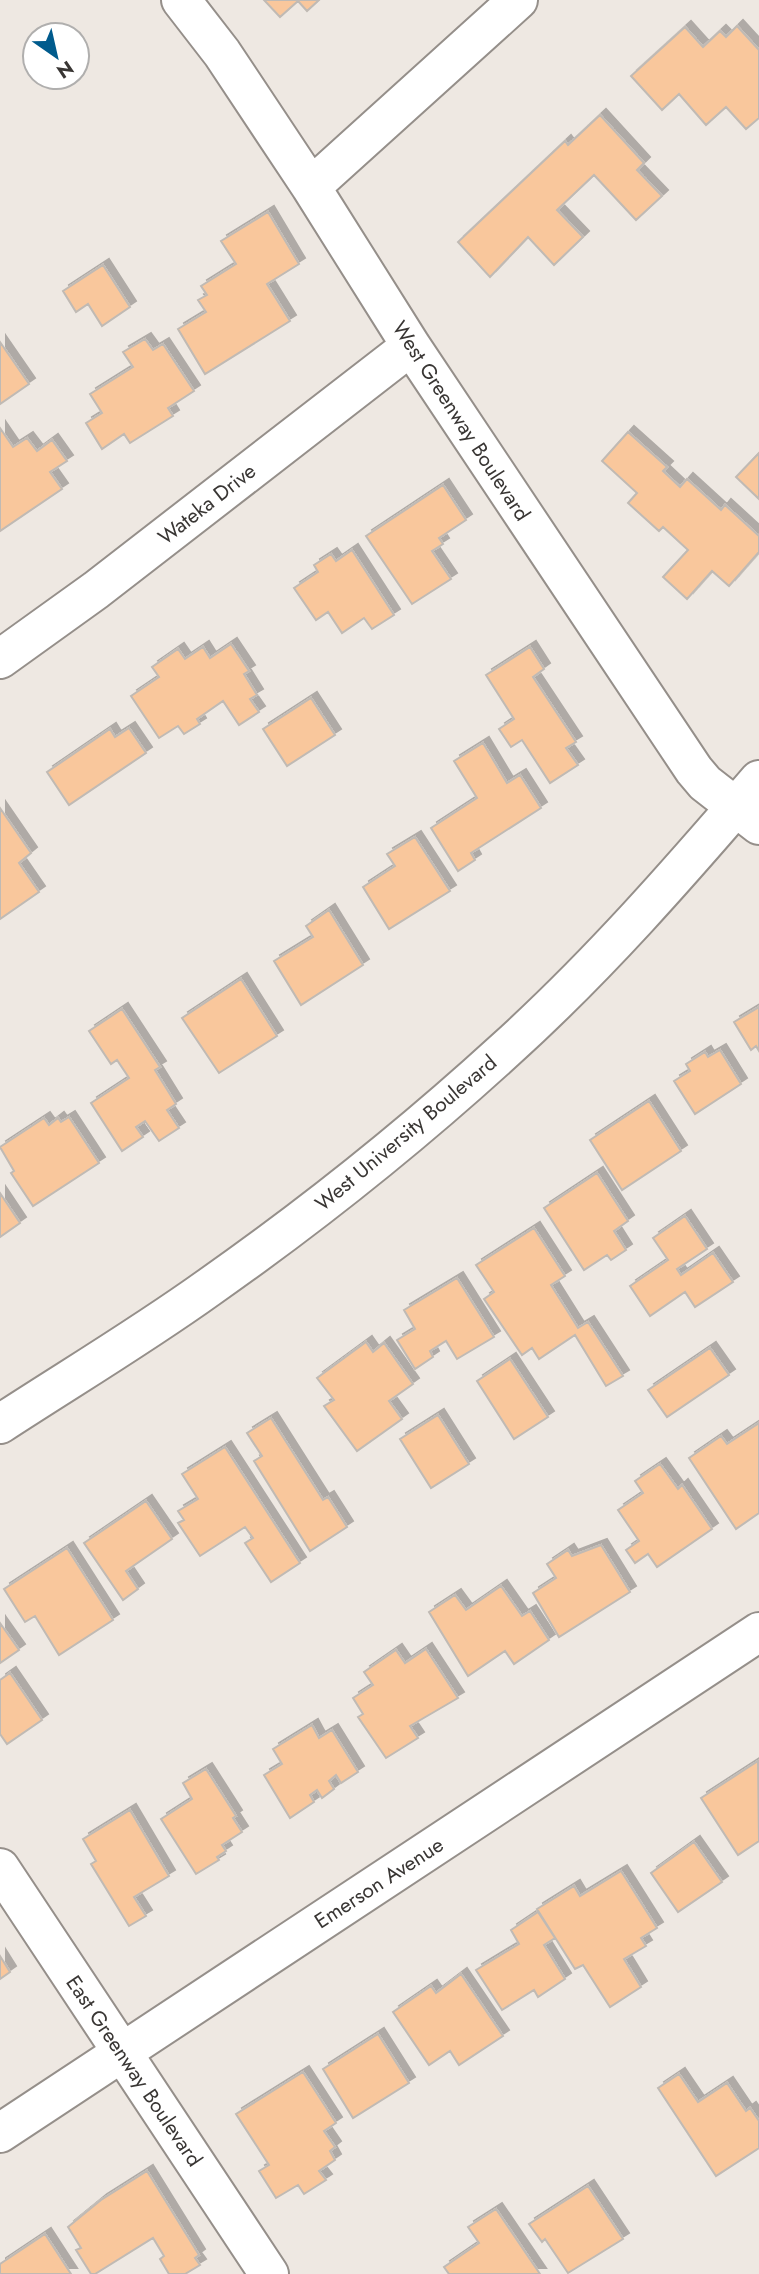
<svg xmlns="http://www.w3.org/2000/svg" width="759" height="2274" viewBox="0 0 759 2274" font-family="Jost,sans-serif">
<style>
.building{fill:#f9c79c;stroke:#c0bab4;stroke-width:2;filter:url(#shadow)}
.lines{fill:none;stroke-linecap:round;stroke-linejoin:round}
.minor-casing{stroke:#958f8a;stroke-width:42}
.minor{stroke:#fff;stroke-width:38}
.labels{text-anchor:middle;stroke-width:5;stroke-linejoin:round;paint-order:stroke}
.street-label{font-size:21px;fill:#393634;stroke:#fff}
</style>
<defs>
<filter id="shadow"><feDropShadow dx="6" dy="-6" stdDeviation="0" flood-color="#0004"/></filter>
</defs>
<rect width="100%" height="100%" fill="#eee8e2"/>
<path class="building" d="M264,0H319L307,11L298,1L280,17Z
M737,26L759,50V118L746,129L726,107L706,125L679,94L662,110L631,76L685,27L703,47L720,31L726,37Z
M600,115L644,163L637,170L662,196L636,220L594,175L557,210L583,237L554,265L528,237L490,277L458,242L565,141L568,145Z
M268,212L299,264L267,284L290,321L205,374L178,329L206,312L198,300L207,295L201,286L236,264L221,241Z
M103,265L130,307L102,326L88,304L76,312L63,291Z
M145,339L153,350L163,344L194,391L168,408L173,416L130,443L124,434L102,449L86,423L102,413L90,394L133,367L123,352Z
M0,342L29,384L0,404Z
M0,428L13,447L27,438L37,451L52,440L67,461L50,472L62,489L0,531Z
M628,432L667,467L663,471L680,487L687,479L721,510L725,505L759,536V552L729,586L712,571L687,599L663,577L688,550L663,527L659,531L628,503L637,493L602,461Z
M759,453V499L736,477Z
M443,485L466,520L439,538L443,544L432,551L451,579L412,604L366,536Z
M352,550L394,615L372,629L364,618L342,633L328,612L316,620L294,588L318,572L314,565L331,554L336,561Z
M231,644L249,671L244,674L257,695L250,699L259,712L239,725L223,701L197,719L200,724L184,734L178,726L159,738L131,696L159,677L152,667L178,649L185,659L203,647L210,658Z
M530,647L544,669L533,677L576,742L566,748L578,765L550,783L522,740L511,747L499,729L514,719L486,675Z
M311,698L335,735L287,766L263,729Z
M129,728L146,753L69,805L47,772L110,729L115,737Z
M483,743L507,783L520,775L541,808L471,853L475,860L458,871L431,828L477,798L454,761Z
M0,808L31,853L19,863L39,892L0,919Z
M415,837L450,891L389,929L363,887L395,866L387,854Z
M329,910L363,965L301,1005L274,961L313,937L306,926Z
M241,979L277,1036L219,1073L182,1018Z
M759,1007V1051L756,1046L751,1050L734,1022Z
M122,1009L160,1067L155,1070L176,1104L167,1110L179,1128L159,1141L145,1121L136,1127L143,1137L122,1151L91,1103L129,1078L117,1060L111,1064L89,1031Z
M720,1050L741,1084L695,1114L674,1081L690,1071L686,1064L705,1052L708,1057Z
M649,1101L681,1151L622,1190L590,1140Z
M69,1117L99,1163L33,1206L11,1173L14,1171L0,1147L44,1118L49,1125L58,1118L61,1122Z
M597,1173L628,1221L614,1231L626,1250L611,1260L607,1255L584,1270L544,1208Z
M0,1193L20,1223L0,1237Z
M685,1216L707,1249L677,1269L681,1275L713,1253L733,1282L695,1307L685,1292L650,1316L630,1286L668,1260L653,1238Z
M534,1228L565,1276L551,1285L578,1328L588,1322L623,1376L606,1386L575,1335L539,1359L532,1348L522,1355L484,1299L494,1292L476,1265Z
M457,1278L494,1337L457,1359L446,1341L430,1351L433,1357L415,1369L397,1340L415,1329L404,1310Z
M366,1342L373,1352L384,1343L413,1384L389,1401L402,1419L357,1451L324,1406L334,1400L317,1378Z
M710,1348L729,1375L667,1417L648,1390Z
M510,1359L548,1417L514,1439L477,1381Z
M438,1415L469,1464L431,1488L400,1439Z
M271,1418L323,1500L328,1497L347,1527L310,1551L254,1461L262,1456L247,1433Z
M759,1423V1513L736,1529L689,1458L721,1436L727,1444Z
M225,1447L300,1563L271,1582L245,1543L253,1538L245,1527L200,1556L178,1523L184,1520L178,1511L198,1499L182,1474Z
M660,1464L678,1489L682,1485L712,1529L657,1567L648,1554L635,1563L626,1550L639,1541L618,1510L643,1493L635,1481Z
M146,1501L172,1539L126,1571L138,1589L123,1600L84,1543Z
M601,1545L630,1592L559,1637L533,1593L556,1578L547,1564L568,1550L572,1556Z
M67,1548L113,1620L59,1655L35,1616L25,1622L4,1589Z
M501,1586L522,1616L530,1611L549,1640L514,1664L505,1651L468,1676L429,1612L455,1595L466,1610Z
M0,1623L19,1650L0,1663Z
M426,1649L458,1698L410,1726L418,1738L386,1758L358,1717L363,1714L353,1698L373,1685L364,1672L396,1650L405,1663Z
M10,1673L42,1720L7,1744L0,1734V1680Z
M312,1725L319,1738L332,1730L358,1772L341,1783L336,1775L329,1781L334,1789L322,1798L317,1790L310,1795L314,1802L290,1818L264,1775L282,1764L273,1749Z
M758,1761L759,1841L738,1855L701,1798Z
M206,1769L236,1816L233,1818L242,1832L222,1845L226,1851L217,1857L219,1860L196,1874L161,1819L192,1799L183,1783Z
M130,1810L169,1876L134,1897L146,1916L129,1926L91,1864L96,1861L83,1839Z
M694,1842L722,1882L678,1912L651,1873Z
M621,1871L657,1928L641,1938L646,1946L624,1959L641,1987L610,2007L583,1965L575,1969L537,1909L574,1886L580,1896Z
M538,1912L555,1938L544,1945L565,1979L538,1997L534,1990L502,2010L476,1970L519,1944L511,1930Z
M0,1956L10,1972L0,1979Z
M461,1974L503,2036L459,2065L450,2051L429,2065L393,2012L431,1986L436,1993Z
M378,2034L409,2083L353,2118L323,2069Z
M303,2072L336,2123L324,2131L335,2147L330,2151L335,2160L319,2171L326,2180L304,2194L298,2185L276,2198L259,2171L269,2165L236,2114Z
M679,2074L698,2102L727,2083L746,2111L750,2108L759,2121V2148L716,2176L658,2088Z
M147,2171L199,2255L195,2258L200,2265L185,2274H169L160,2259L164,2256L153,2238L95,2274H91L76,2250L81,2248L68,2227L101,2200Z
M588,2186L623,2239L568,2273L545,2239L542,2242L529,2224Z
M496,2209L540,2274H449L444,2267L479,2243L468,2227Z
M45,2234L71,2274H0V2264Z"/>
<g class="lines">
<defs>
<path id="minor" d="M181,0L222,53L311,187L411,346L694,770L705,783L759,825
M311,187L518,0
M0,659L96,590L411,346
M0,1424C69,1379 141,1336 208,1288C312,1215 412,1135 505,1050C597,967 679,873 759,780
M0,1868L269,2274
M0,2133L759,1632"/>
</defs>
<use href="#minor" class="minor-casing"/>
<use href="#minor" class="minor"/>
</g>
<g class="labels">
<g class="street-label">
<text transform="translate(461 421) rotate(57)" y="7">West Greenway Boulevard</text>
<text transform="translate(207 504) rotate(-38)" y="7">Wateka Drive</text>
<text transform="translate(406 1133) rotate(-40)" y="7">West University Boulevard</text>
<text transform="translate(379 1883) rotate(-33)" y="7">Emerson Avenue</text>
<text transform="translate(134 2071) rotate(56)" y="7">East Greenway Boulevard</text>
</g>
</g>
<g transform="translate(56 56) rotate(146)"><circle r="33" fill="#ffffff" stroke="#b0afae" stroke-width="2"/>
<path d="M0-5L12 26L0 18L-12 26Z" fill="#005b8d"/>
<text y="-10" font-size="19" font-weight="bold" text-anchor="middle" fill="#393634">N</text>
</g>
</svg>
